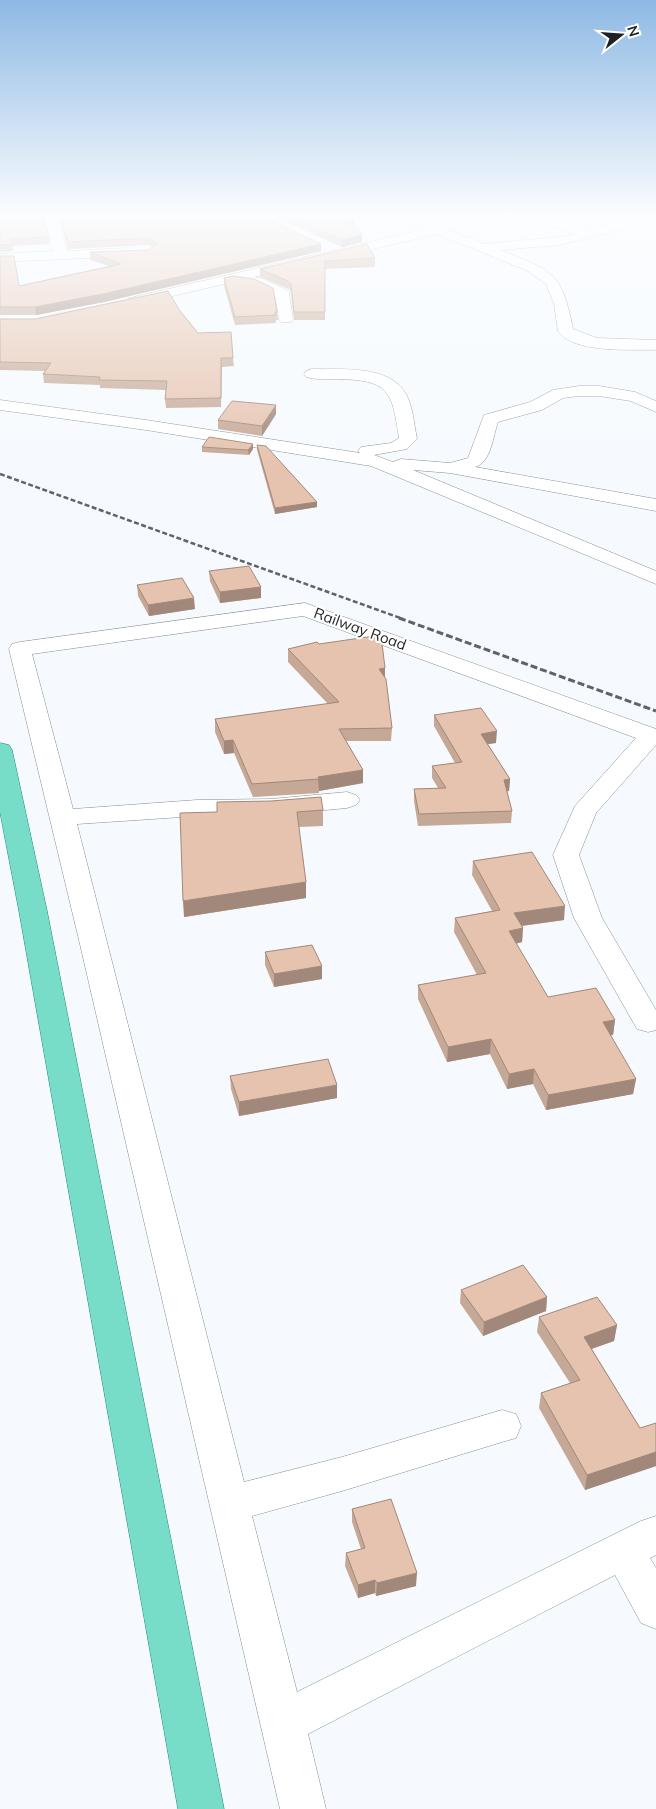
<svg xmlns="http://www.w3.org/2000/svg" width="656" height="1809" viewBox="0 0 656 1809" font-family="Mulish,sans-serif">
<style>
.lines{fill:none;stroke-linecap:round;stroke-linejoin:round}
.minor-casing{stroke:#878e93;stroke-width:1}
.major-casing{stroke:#1d8b77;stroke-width:1}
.minor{fill:#fff;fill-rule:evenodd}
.major{fill:#77dcc8;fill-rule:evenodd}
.rail-far1{stroke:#606366;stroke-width:2.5;stroke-dasharray:5 2.5;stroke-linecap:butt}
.rail{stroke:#606366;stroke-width:3;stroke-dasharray:7 3;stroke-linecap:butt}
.wall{fill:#c6a896}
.shaded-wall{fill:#a1887a}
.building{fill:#e6c3ae;stroke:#a1887a}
.labels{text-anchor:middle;stroke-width:4;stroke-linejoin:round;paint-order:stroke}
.street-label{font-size:15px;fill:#1f2224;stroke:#fff}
</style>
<rect width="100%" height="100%" fill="#f6fafe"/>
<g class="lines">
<defs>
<path id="minor" d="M43,213H55L67,251L128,248L135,252L128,256L0,262V254L53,251Z
M389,213H407L484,244L560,237L575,234L522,216L520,213H540L590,230L616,222L622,213H635L626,228L560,245L500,250C552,271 562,271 573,329L597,338L656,340V350C631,349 574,354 558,331L554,304L546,284L528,271L437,234L254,277L263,279L287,290L289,293L293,319L291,322H281L279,319L275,295L255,286L233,282L134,305L129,304L127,301L129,298L134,297L425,229Z
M312,369C341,370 389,364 406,394C413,407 414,424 417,439L407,449L374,455L393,462L401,459L450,463L468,458L484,415L530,402L553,390L579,386H599L635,392L656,401V412L631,401L599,396H579L563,398L542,410L498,422C493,436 491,463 475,467L656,499V511L450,473L413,470L656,571V584L371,466L146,430L0,410V400L146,420L360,453L358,451L361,447L391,443L399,438C392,390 389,380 337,379C327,379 316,380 306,377L304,374L306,371Z
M305,603L656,729V745L596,813L579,855L602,918L656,1010V1030L648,1032L637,1029L633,1022L574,918L553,855L575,806L636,738L303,616L32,654L73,809L197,800L271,799L347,792L356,795L360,800L356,805L347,808L271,815L197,816L77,824L244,1482L342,1457L502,1410L516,1414L521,1426L516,1438L502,1442L342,1491L252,1516L297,1692L641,1521L656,1516V1555L650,1558L656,1568V1629L641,1623L615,1575L308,1734L326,1809H280L79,940L9,649L12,644L20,642Z"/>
<path id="major" d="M0,743L9,745L12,750L47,911L224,1809H178L19,911L0,812Z"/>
</defs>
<use href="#minor" class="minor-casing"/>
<use href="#major" class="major-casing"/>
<use href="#minor" class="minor"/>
<use href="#major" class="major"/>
<path class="rail-far1" d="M0,474L403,619"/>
<path class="rail" d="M399,618L656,711"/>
</g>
<path class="wall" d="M0,213L49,237V244L12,246L13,251L0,252Z
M57,213H254L321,251L104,302L36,315H0V256L19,286L109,266L90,260V252L149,250L152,247L149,245L68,249Z
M266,213H342L355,226L352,227L362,235V242L342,247Z
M367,244L375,258V267L325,269V320H294L291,293L289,289L260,277V269Z
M224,278L277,312L278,320H276V323L235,325L224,286Z
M180,311L198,333L233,358L234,366L222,367L221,407L166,408L165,399L166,390L100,388V385L44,383L43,374L45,371L0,370V319H35Z
M276,405V414L262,436L218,429V420Z
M257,445L317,502V507L275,514L257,450Z
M202,447L253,449L249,455L202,452Z
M209,571L261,587V598L220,603L210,581Z
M137,585L195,609L149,616L138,596Z
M319,644L385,677L392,728L391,741H346L363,770V783L319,791V793L253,797L234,753L224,754L215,732V719L328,704L288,662V649Z
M434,715L496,743L488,744L510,779L509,791H507L512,811L511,823L418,826L414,801V789L438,788L432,778V766L455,763L434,726Z
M323,810V826L299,827L306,898L184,917L217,812Z
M473,861L564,920L522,926L523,928L522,942L516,944L548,997L615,1020L613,1035H610L636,1079L633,1094L546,1110L533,1084L507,1089L490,1054L447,1062L418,999V985L477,975L454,932L455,918L492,911L472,875Z
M265,952L322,979L274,987L265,965Z
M230,1076L337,1098L239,1116L231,1089Z
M461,1290L547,1297L546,1311L483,1336L460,1303Z
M539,1317L617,1325L614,1341L592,1349L640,1428L656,1423V1466L585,1490L539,1408L541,1393L570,1383L537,1332Z
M352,1509L416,1586L376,1596L375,1593L358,1598L345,1566L346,1553L361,1549L352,1522Z"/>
<path class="shaded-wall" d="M355,219V226L341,229V221Z
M362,235V242L342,247V240Z
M321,244V251L104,302L36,315L35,307Z
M276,405V414L262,436V426Z
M253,444V449L249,455L248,450Z
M317,502V507L275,514V508Z
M261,587V598L220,603V592Z
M194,598L195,609L149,616L148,605Z
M385,668V681L379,669Z
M497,731L496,743L480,745L481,734Z
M233,740L234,753L224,754V741Z
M363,770V783L319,791L318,777Z
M510,779L509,791L503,792L504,780Z
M306,882V898L184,917L183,901Z
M565,906L564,920L513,927L514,913Z
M523,928L522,942L507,945L509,931Z
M322,966V979L274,987V974Z
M615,1020L613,1035L601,1037L603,1022Z
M491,1039L490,1054L447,1062L448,1047Z
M534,1069L533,1084L507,1089L509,1074Z
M636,1079L633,1094L546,1110L548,1095Z
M337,1085V1098L239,1116V1102Z
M547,1297L546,1311L483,1336L484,1322Z
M617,1325L614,1341L582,1352L584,1337Z
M656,1452V1466L585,1490L587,1475Z
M417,1573L416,1586L376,1596L377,1583Z
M375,1580V1593L358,1598V1585Z"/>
<path class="building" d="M0,213H42L49,237L11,239L12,244L0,245Z
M59,213H254L321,244L103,294L35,307H0V256H14L19,286L121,264L90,252L149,250L157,243L148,238L68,242Z
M282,213H342L355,219L341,221L359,230L362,235L342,240Z
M367,244L375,258L325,261V312H294L291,284L288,281L260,269Z
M233,276L254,279L273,288L277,312H275L276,315L235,317L224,278Z
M168,291L180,311L198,333L231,332L233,358H221V398L165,399L167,381L99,380L100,377L43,374L51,363L0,362V319H35Z
M232,401L276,405L262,426L218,420Z
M209,437L253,444L248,450L202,447Z
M257,445L266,446L317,502L275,508Z
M249,566L261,587L220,592L209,571Z
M182,578L194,598L148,605L137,585Z
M381,635L385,668L379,669L386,679L392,728L339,729L363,770L318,777L319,779L252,784L233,740L224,741L215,719L339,702L288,649L317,642L319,644Z
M481,708L497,731L481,734L510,779L504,780L512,811L419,814L414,789L446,788L432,766L462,762L434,715Z
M321,797L323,810L297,812L306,882L183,901L180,813L217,812V802L271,801Z
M532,852L565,906L514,913L523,928L509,931L548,997L596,988L615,1020L603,1022L636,1079L548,1095L534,1069L509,1074L491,1039L448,1047L418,985L486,973L455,918L500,910L473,861Z
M312,945L322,966L274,974L265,952Z
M328,1059L337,1085L239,1102L230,1076Z
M523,1265L547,1297L484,1322L461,1290Z
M597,1297L617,1325L584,1337L640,1428L656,1423V1452L587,1475L541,1393L580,1380L539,1317Z
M391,1499L417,1573L377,1583L375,1580L358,1585L346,1553L365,1548L352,1509Z"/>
<linearGradient id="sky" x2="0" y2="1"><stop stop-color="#8eb9e4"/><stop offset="0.46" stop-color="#fbfdff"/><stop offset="1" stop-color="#fbfdff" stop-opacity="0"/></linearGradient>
<rect width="656" height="467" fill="url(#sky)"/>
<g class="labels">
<g class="street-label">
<text transform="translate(360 629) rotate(20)" y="5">Railway Road</text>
</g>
</g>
<g transform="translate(621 35) rotate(73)" stroke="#ffffff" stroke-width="4" paint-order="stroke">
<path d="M0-4L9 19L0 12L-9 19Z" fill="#1f2224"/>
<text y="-8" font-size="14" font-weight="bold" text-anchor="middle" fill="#1f2224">N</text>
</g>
</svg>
